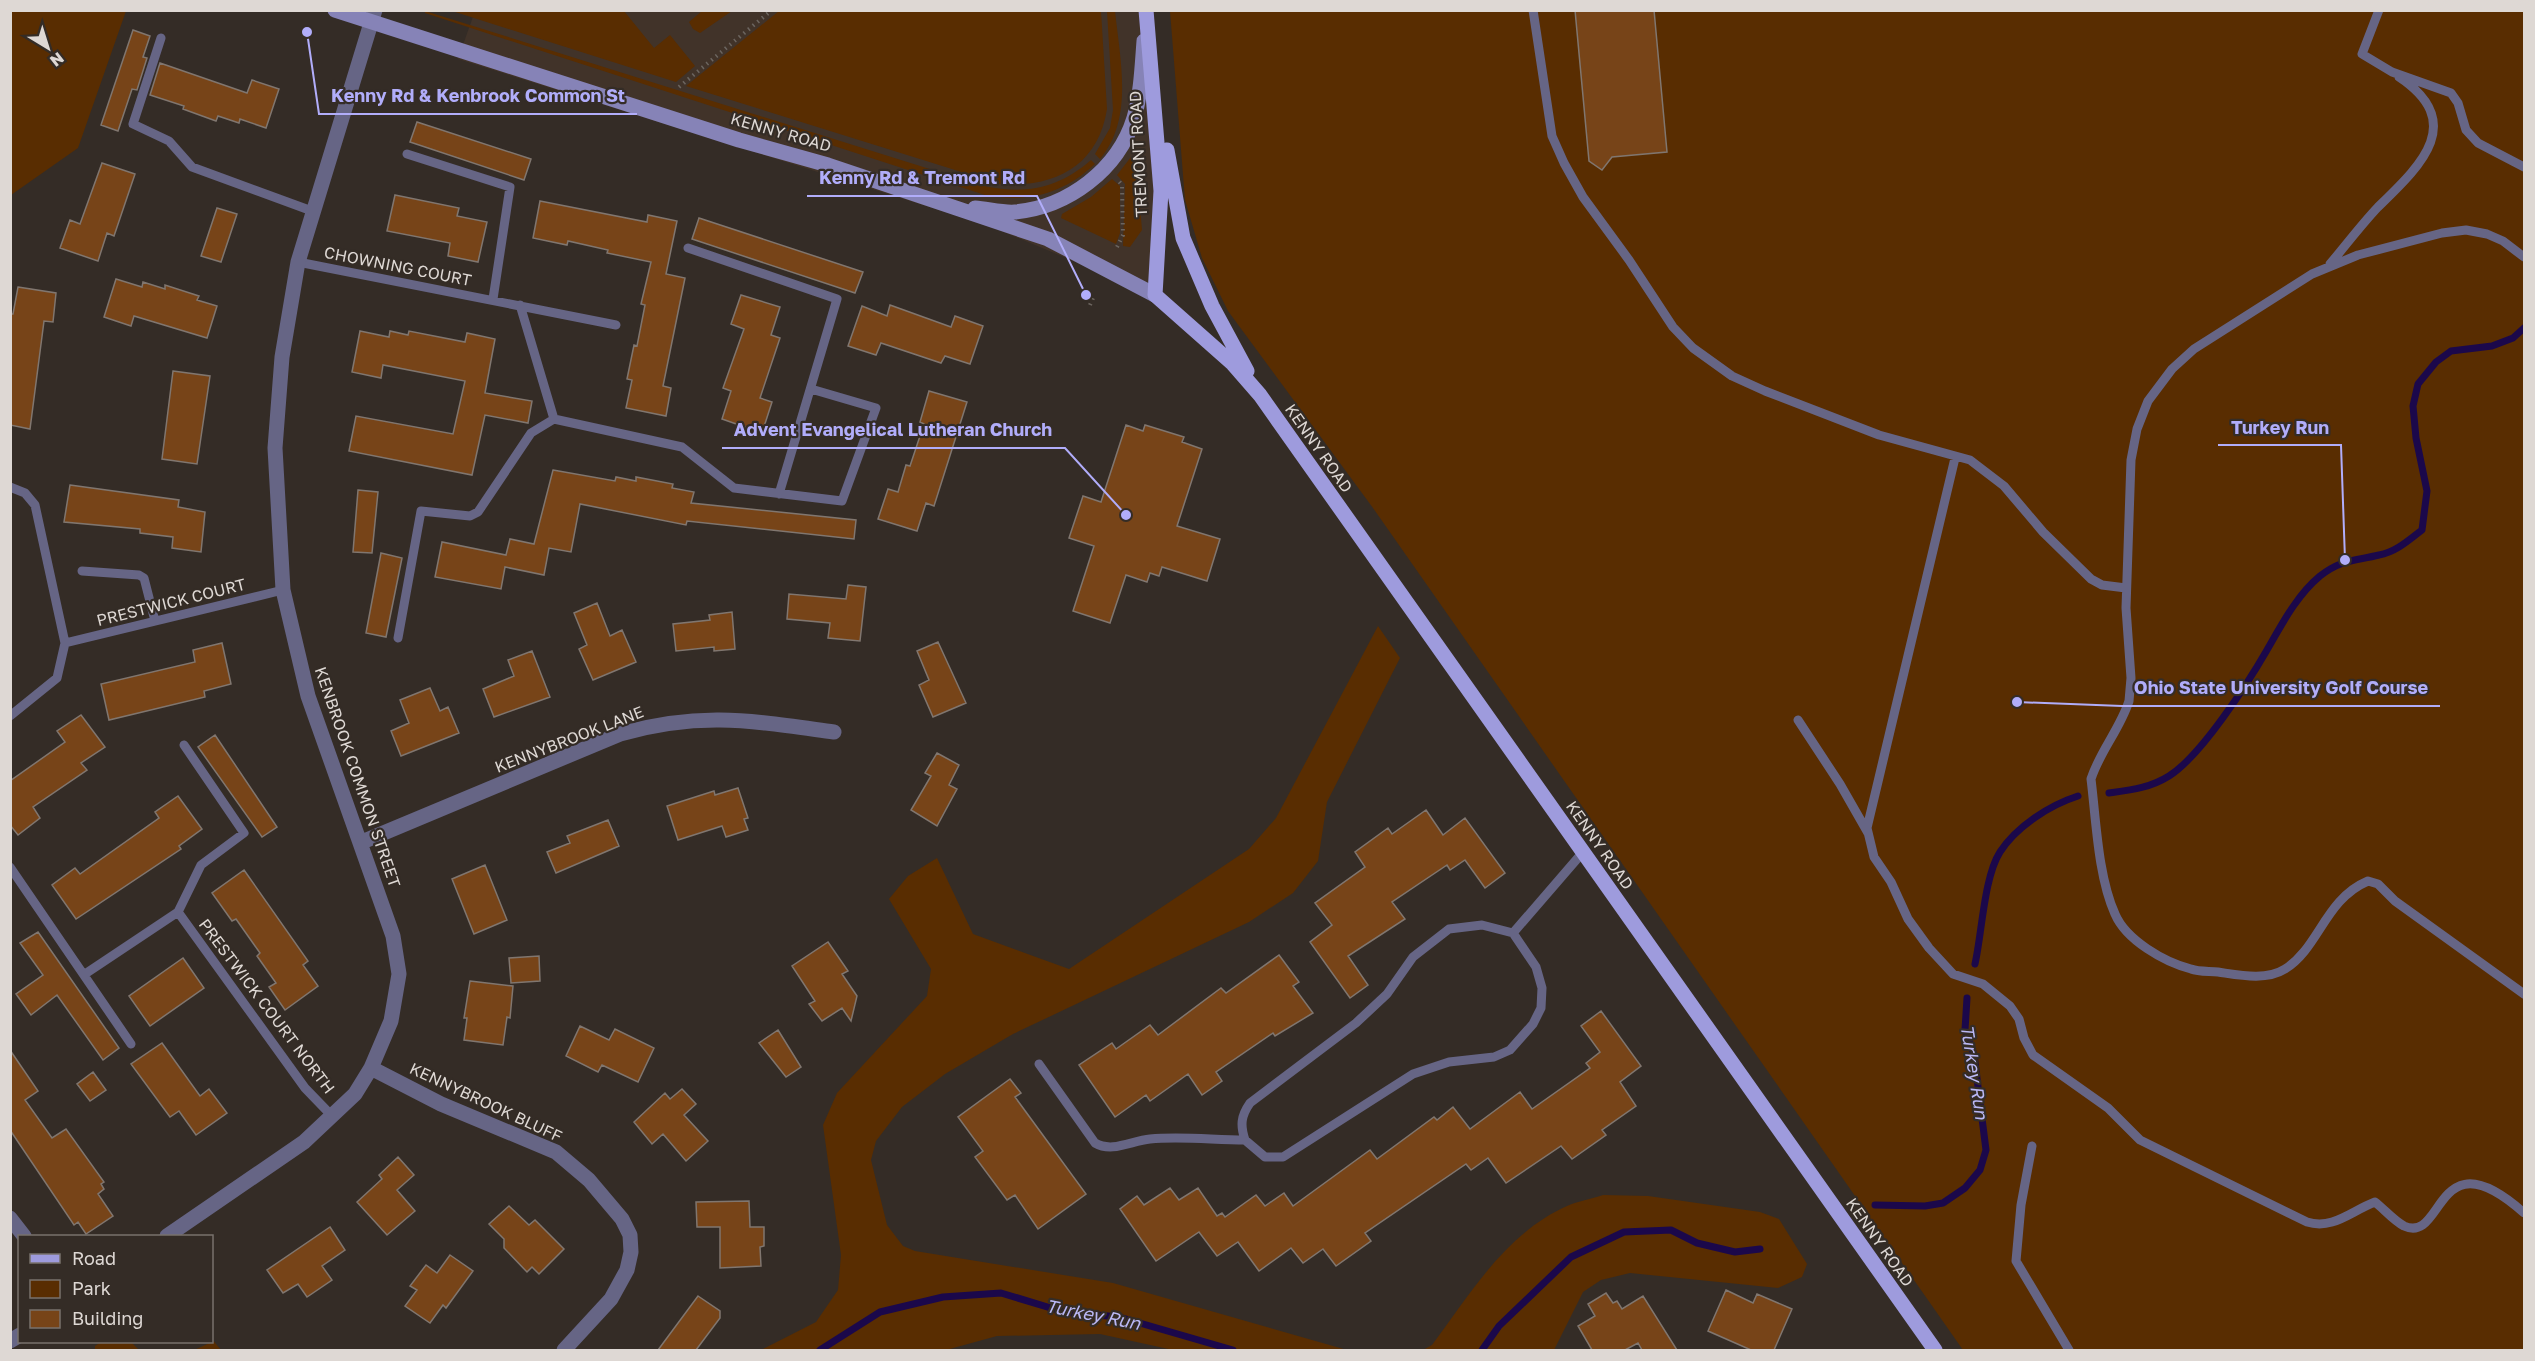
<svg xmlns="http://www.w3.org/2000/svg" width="2535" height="1361" viewBox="0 0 2535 1361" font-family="'Golos Text',sans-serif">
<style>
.built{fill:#413329}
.green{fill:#592d01}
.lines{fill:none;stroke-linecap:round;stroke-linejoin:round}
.stream{stroke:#1b084b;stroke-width:7}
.building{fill:#774418;stroke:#80766f;stroke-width:1.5}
.path{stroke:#6c655f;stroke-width:4;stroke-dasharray:1.5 4.5;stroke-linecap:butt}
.service{stroke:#666585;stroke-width:9}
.minor{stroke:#666585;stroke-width:15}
.secondary{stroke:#8683b7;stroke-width:15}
.primary{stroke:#9e9bdd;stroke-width:15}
.labels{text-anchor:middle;stroke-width:4.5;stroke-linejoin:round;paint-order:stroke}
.street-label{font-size:16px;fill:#ded8d4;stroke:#342c26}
.water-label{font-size:18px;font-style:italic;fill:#bab8f5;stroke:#342c26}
.leader{fill:none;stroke:#b1adfa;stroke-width:2}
.callout-dot{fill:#b1adfa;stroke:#342c26;stroke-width:2}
.callout-label{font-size:18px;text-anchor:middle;font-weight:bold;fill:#b1adfa;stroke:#342c26;stroke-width:4.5;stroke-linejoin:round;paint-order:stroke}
</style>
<rect width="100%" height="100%" fill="#342c26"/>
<path class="built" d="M475,11H1146L1161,191L1155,295L987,225L458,59Z"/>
<path class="green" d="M11,10L126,11L78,148L11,195Z
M425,11L984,186C1026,195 1059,188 1091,160L1095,164C1063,194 1028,203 985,195L425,13Z
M452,11H624L654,48L670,35L695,66L676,82Z
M702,11V10L732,11L700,33L693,29L689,22Z
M779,11H1101L1107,109C1098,166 1055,188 1000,184L686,86Z
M1107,11H1115C1120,59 1134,119 1100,159L1095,154L1110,128L1113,110Z
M1170,11H2524V1350H1963L1373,508L1228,311L1202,258L1185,200Z
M1131,157L1136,160L1142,230L1130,247L1123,246L1125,184L1117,175Z
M1112,179L1120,186V233L1116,244L1061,218L1062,214L1091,197Z
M1378,626L1400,658L1327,802L1318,861L1293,893L1249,922L1013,1034L945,1074L902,1107L876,1141L871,1160L887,1225L903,1246L915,1251L1113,1283L1347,1350H1173L1100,1334L997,1336L946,1350H761L816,1322L838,1290L841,1255L823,1125L837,1093L927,996L931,969L889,899L908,876L937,858L973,934L1069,969L1249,849L1276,818Z
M1603,1195L1648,1196L1760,1212L1779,1219L1807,1264L1802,1277L1778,1288L1630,1273L1601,1280L1583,1292L1554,1350H1423L1432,1345C1470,1294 1506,1233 1567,1206C1578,1201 1591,1199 1603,1195Z
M212,1339L221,1350H194L212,1342Z
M101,1342H131L139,1350H95V1346Z"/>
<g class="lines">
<path class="stream" d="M2109,793C2131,790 2150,788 2169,776C2201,756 2248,683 2267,650C2282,624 2297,595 2320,576C2342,559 2355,561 2379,555C2396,552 2409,540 2422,530L2427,491L2416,438L2413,406L2418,384L2436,362L2451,351L2492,346L2513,338L2524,328
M1975,964C1982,933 1984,877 2000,852C2017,826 2050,805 2078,796
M1875,1205L1925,1206L1943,1203L1965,1188L1980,1170L1986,1150L1974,1055L1965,1030L1967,998
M820,1350L880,1312L943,1297L1001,1293L1064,1312L1119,1317L1233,1350
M1482,1350L1499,1326L1571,1257L1624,1232L1671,1230L1697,1243L1735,1252L1760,1249"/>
</g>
<path class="building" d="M1575,10H1654L1667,152L1612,157L1602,170L1589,161Z
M133,30L150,36L143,57L147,58L137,90L132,89L118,131L101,125Z
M160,63L247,93L252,80L279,89L266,128L240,119L239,123L218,116L216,121L183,109L184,106L150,95Z
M417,122L531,159L524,180L410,142Z
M102,163L135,174L114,236L107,233L98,261L60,248L70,220L80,224Z
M395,195L459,208L457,216L487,222L478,262L448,256L450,243L387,231Z
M540,201L647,222L648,215L677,221L666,274L685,278L663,386L671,388L666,416L626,408L632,380L627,379L634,345L637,346L645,305L641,304L651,262L607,253L608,250L568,241L567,245L533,238Z
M217,208L237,214L221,262L201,256Z
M699,218L863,272L855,293L692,239Z
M116,279L142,287L143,282L165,289V285L199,296L197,300L217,306L207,338L134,316L131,326L104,317Z
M18,287L56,293L53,322L44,321L30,429L10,425V314H13Z
M741,295L780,307L771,335L780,338L760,398L772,402L762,433L722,419L731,391L723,388L744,329L731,324Z
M890,305L951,327L955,316L983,326L970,364L945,356L941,363L881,343L876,355L848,346L862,306L887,316Z
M360,331L389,337L390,331L408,335L409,331L465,342L467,333L495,339L485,393L532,401L528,423L485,415L472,475L349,451L356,416L453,434L465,381L383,365L381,378L352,372Z
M173,371L210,376L197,464L162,459Z
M929,391L967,402L934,506L926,503L917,531L878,519L888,489L898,492L906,465L910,466L924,424L920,422Z
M1126,425L1143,431L1145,425L1184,437L1182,442L1202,449L1177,526L1220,539L1207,581L1162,567L1159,576L1150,573L1147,582L1126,575L1110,623L1073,611L1094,546L1069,538L1083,496L1101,502Z
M553,470L615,481L616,477L636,481V477L673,484L672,488L694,492L691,503L856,520L854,539L687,521L686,525L580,504L571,552L549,548L544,575L505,567L501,589L435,577L442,542L506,555L510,539L534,544Z
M70,485L179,500L178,507L205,512L201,552L172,548L173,537L140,533V529L64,522Z
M358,490L378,492L372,553L353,552Z
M381,553L402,558L386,637L366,633Z
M848,585L866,587L860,641L828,638L830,623L787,619L789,594L846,599Z
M597,603L610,636L622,630L636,662L593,680L579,649L587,645L574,613Z
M732,612L735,649L714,651V647L676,651L673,624L710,620L709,615Z
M938,642L966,703L933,717L919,685L929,680L917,651Z
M222,643L231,684L204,691L205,697L109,720L101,684L195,662L193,650Z
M532,651L550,697L494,717L483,689L514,676L508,660Z
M430,688L440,711L448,707L459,733L401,756L391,731L409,723L400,700Z
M81,715L105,747L81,763L87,770L33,807L40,818L18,835L10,825V781L65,742L57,731Z
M215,735L277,827L262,837L198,747Z
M937,753L959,765L949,785L957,789L937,826L911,810L931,776L925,773Z
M738,788L748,818L744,819L748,830L726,837L722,826L678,840L667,806L714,791L715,795Z
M178,796L202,829L179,846L181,849L76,919L52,885L75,868L80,874L159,818L155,812Z
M1426,810L1443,835L1465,818L1505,873L1485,888L1465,860L1450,870L1447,865L1392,902L1405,919L1348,956L1368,985L1350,998L1310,942L1332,925L1315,903L1365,867L1355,852L1388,828L1392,834Z
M608,820L619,846L556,873L547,852L570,843L567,836Z
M485,865L507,920L474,934L452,879Z
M244,870L308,961L303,965L318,986L285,1010L269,987L276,983L257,956L260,953L236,919L232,921L212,893Z
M38,932L119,1048L103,1060L57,995L31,1015L16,994L43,975L20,943Z
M828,942L848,971L842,974L857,996L851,1021L842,1008L822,1021L809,1004L815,1001L792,966Z
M1279,955L1299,982L1293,986L1313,1013L1275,1036L1273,1033L1216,1072L1222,1081L1202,1095L1188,1074L1150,1101L1146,1095L1115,1117L1079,1065L1112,1043L1116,1049L1150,1025L1158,1035L1221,988L1226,993Z
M539,956L540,981L511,983L509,958Z
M183,958L204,988L150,1026L129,996Z
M470,981L513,986L510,1018L507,1017L503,1045L464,1040L467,1018H464Z
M1601,1011L1641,1066L1620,1082L1636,1106L1602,1130L1606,1135L1572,1159L1561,1146L1506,1183L1488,1158L1471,1170L1466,1164L1365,1233L1371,1241L1336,1266L1323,1249L1303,1263L1291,1248L1259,1271L1238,1242L1217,1256L1199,1232L1156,1261L1120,1209L1137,1196L1144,1205L1170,1188L1179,1200L1198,1188L1217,1216L1222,1213L1225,1217L1256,1195L1265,1206L1284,1193L1293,1206L1370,1150L1377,1159L1434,1117L1437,1120L1453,1107L1470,1129L1520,1092L1532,1109L1590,1068L1586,1063L1600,1052L1581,1026Z
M580,1026L609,1040L615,1029L654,1048L638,1082L602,1065L598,1072L566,1056Z
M778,1030L801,1067L786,1077L759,1043Z
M162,1043L200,1096L209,1089L227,1113L196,1135L179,1111L170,1117L131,1064Z
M10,1050L38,1091L25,1100L52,1138L66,1129L104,1182L101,1184L104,1189L98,1194L113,1216L86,1234L78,1222L74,1225L10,1130Z
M93,1072L106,1090L90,1101L77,1084Z
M1010,1079L1021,1093L1015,1097L1086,1194L1038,1229L1015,1195L1007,1200L975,1157L983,1151L958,1117Z
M682,1089L696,1104L684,1115L708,1141L686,1161L663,1134L652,1144L634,1122L665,1093L670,1099Z
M398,1157L414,1175L397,1190L415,1211L387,1235L357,1202L382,1179L379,1175Z
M749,1201L750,1227H764V1246L760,1247L761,1266L720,1268V1227H697L696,1202Z
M509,1206L529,1225L535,1220L564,1249L539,1274L532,1267L527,1272L504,1248V1239L489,1224Z
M330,1227L345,1250L322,1266L332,1280L307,1297L298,1284L283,1293L267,1270Z
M450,1255L473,1271L446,1308L443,1305L430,1323L405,1306L417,1290L410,1286L426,1265L437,1273Z
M1726,1290L1753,1303L1757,1294L1792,1309L1774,1350H1751L1708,1331Z
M1606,1293L1613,1303L1617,1301L1622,1309L1643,1296L1677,1350H1642L1638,1343L1625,1350H1592L1578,1326L1595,1316L1588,1304Z
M698,1296L720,1311V1318L696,1350H658Z"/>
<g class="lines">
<path class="path" d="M679,87L772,10
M1117,247L1123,235L1122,185L1117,179
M1090,305L1093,298"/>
<path class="service" d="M1533,10L1552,136L1564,163L1583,197L1629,260L1673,327L1693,348L1732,376L1765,391L1879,435L1970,460L2004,486L2043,532L2091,579L2102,585L2126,588
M2379,10L2362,54L2392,72L2451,93L2458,103L2466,130L2478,143L2524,167
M161,38L133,124L169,141L192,167L312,211
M407,154L510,187L493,299
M688,248L837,299L779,494
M2524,257L2503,241L2487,234L2466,230L2442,233L2358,255L2312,274L2194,349L2172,369L2148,401L2137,429L2131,460L2126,608L2131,678L2129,701C2120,729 2100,751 2091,779C2096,819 2098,877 2115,914C2126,940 2164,962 2191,969C2199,972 2209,971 2218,972C2239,975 2266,981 2285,969C2319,948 2325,899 2368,881L2378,884L2395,901L2524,994
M298,262L616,325
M2330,264C2346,245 2361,225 2378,207C2419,167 2468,123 2399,77
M520,305L554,419
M1955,458L1867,828L1874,857L1891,882L1908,919L1929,948L1953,974L1983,984L2010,1006L2019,1019L2024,1038L2033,1055L2108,1108L2140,1140L2307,1222C2333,1230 2351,1211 2375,1202C2384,1209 2393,1220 2404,1226C2445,1245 2434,1133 2524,1213
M10,487L25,493L35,505L65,643L57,678L10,716
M82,571L139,575L144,578L155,621
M398,638L421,511L470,516L478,512L531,433L554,419L682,447L734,488L842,501L876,408L811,389
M65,643L283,590
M1798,720L1840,784L1868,833
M10,867L131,1044
M178,912L305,1088L333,1117
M1513,933L1583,852
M85,974L178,912L201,865L244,833L184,745
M1039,1064L1095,1143C1112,1153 1131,1141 1150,1139C1181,1136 1214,1140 1245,1140L1265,1157H1283L1413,1074L1449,1062L1494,1057L1510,1050L1533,1024L1541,1008L1542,988L1536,967L1513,933L1482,925L1449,929L1413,957L1387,994L1356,1023L1250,1103C1241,1116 1240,1125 1245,1140
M2032,1146L2021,1205L2016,1261L2069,1350"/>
<path class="minor" d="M362,842L620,734C702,711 753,721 834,732
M371,1068L441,1104L556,1152L589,1180L622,1219L630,1235L631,1252L627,1270L611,1299L564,1350
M10,1218L24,1236
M167,1236L304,1142L355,1094L371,1068L391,1021L399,974L393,936L308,696L283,590L275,448L282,357L298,262L375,10
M10,1341L20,1335"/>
<path class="secondary" d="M335,10L739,140L828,165L1048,239L1155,295
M975,208C988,209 1003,213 1015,212C1068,207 1118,170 1134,118C1141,94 1142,67 1144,41"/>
<path class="primary" d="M1146,10L1161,191L1155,295L1233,364L1260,395L1935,1350
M1167,150L1183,238L1212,306L1247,371"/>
</g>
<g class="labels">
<g class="street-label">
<text transform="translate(781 132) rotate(16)" y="6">KENNY ROAD</text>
<text transform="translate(1138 154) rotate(-93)" y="6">TREMONT ROAD</text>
<text transform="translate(398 266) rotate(11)" y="6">CHOWNING COURT</text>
<text transform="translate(1319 448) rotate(55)" y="6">KENNY ROAD</text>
<text transform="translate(171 602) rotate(-14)" y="6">PRESTWICK COURT</text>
<text transform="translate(569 739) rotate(-21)" y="6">KENNYBROOK LANE</text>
<text transform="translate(358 777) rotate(71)" y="6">KENBROOK COMMON STREET</text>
<text transform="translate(1600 845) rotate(55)" y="6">KENNY ROAD</text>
<text transform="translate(267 1006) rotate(53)" y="6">PRESTWICK COURT NORTH</text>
<text transform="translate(486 1102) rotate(25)" y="6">KENNYBROOK BLUFF</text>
<text transform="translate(1880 1242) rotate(55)" y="6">KENNY ROAD</text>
</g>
<g class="water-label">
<text transform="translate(1974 1072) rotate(81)" y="6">Turkey Run</text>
<text transform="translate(1093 1315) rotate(11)" y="6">Turkey Run</text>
</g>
</g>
<path class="leader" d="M307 32L319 114H637M1086 295L1037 196H807M2345 560L2341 445H2218M1126 515L1065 448H722M2017 702L2122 706H2440"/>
<g class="callout-dot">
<circle cx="307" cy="32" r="6"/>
<circle cx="1086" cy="295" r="6"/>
<circle cx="2345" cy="560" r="6"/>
<circle cx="1126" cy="515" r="6"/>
<circle cx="2017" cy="702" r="6"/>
</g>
<g class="callout-label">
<text x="478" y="102">Kenny Rd &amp; Kenbrook Common St</text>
<text x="922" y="184">Kenny Rd &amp; Tremont Rd</text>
<text x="2280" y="434">Turkey Run</text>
<text x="893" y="436">Advent Evangelical Lutheran Church</text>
<text x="2281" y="694">Ohio State University Golf Course</text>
</g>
<rect width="2535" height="1361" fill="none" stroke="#ded8d4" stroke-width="24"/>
<rect x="18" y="1235" width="195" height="108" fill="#342c26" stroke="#78716c" stroke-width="1.5"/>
<rect x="30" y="1254" width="30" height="9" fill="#9e9bdd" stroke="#78716c" stroke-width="1.5"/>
<text x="72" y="1265" font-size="18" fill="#ded8d4">Road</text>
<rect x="30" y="1280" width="30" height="18" fill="#592d01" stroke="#78716c" stroke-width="1.5"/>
<text x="72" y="1295" font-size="18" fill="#ded8d4">Park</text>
<rect x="30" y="1310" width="30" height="18" fill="#774418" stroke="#78716c" stroke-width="1.5"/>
<text x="72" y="1325" font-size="18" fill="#ded8d4">Building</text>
<g transform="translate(48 48) rotate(142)" stroke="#342c26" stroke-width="4.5" paint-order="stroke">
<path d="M0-4.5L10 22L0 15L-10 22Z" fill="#ded8d4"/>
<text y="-9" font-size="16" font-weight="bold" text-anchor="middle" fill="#ded8d4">N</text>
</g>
</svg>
